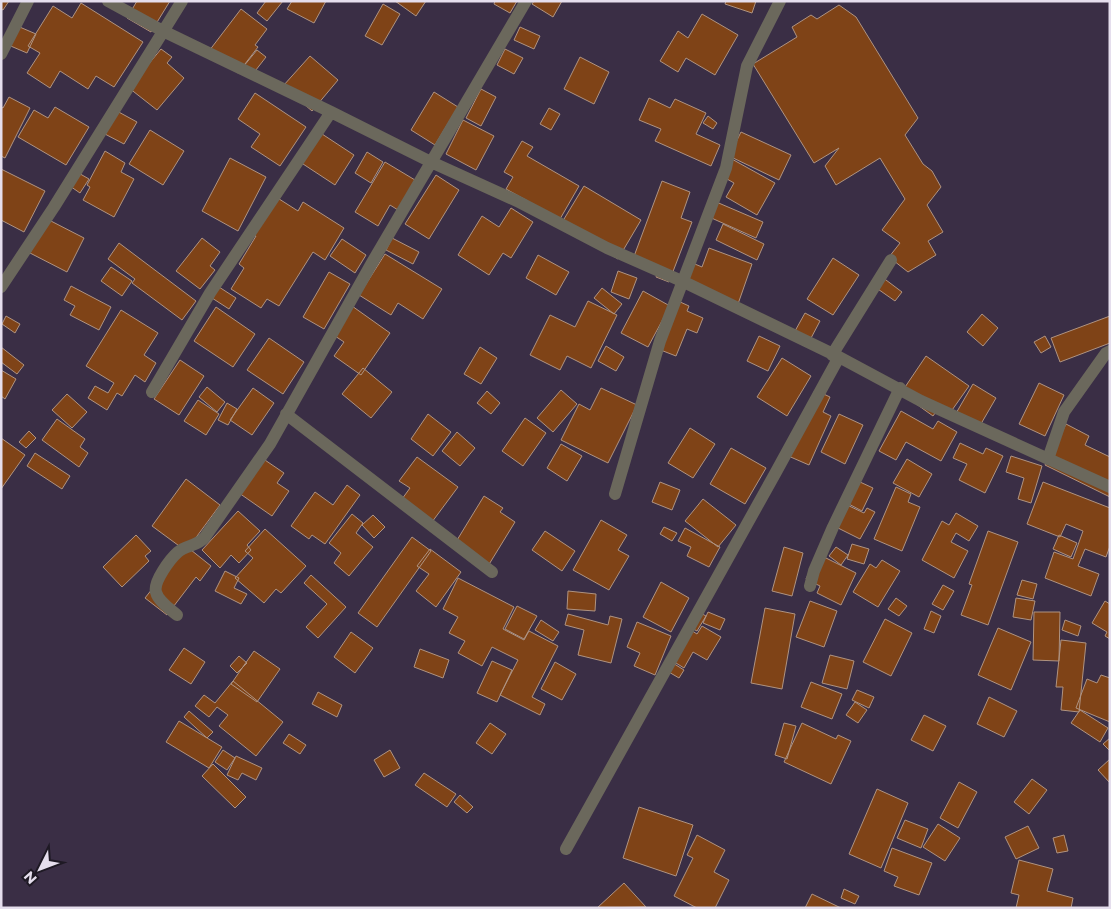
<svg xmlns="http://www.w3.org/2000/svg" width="1111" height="909" viewBox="0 0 1111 909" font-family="Montserrat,sans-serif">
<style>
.building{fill:#7f4317;stroke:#af9381}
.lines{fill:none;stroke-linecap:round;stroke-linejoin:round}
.minor{stroke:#6b685c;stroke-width:12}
</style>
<rect width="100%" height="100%" fill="#3a2e45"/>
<path class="building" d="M1,1H9L3,10L1,9Z
M137,1H170L151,32L127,18Z
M266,1H283L267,21L257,13Z
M292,1H326L314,23L287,9Z
M395,1H426L416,16Z
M495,1H517L510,13L494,4Z
M534,1H562L553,17L532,4Z
M726,1H756L752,13L725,4Z
M81,3L143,42L114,87L96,76L88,89L60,71L50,88L27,73L40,53L28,46L53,6L72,18Z
M383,4L400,14L382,45L365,36Z
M839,5L856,17L918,118L905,135L923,164L932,171L941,187L927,205L943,232L928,241L936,255L908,272L889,257L900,243L882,230L905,199L880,158L836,185L825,166L839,148L814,163L753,64L797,37L792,27L811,15L817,19Z
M241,9L267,29L255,45L258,47L238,73L209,51Z
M702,14L738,35L715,75L686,58L678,72L660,61L678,31L688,38Z
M15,25L36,34L27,53L6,44Z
M520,27L540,36L534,49L514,40Z
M161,49L172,57L167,63L184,78L157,110L129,88Z
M505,49L523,58L514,74L497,65Z
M257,50L266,57L252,75L243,67Z
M310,56L338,80L312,111L283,86Z
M580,57L609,72L594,104L564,89Z
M481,89L496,97L481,126L466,118Z
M434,92L458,107L435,145L411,130Z
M255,93L306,127L280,166L251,147L260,134L238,119Z
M9,97L30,108L5,158L1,156V107L3,108Z
M649,98L670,108L675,99L706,113L696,134L720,145L711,166L655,141L661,129L639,120Z
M55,107L89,127L66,165L18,137L34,110L48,118Z
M549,108L560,114L551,130L540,124Z
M115,110L137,122L124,144L103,133Z
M708,116L717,123L713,129L703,123Z
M463,120L494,136L476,170L446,154Z
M150,130L184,151L163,185L129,164Z
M319,132L354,155L335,185L300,162Z
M741,132L791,155L779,180L729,156Z
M522,141L533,147L527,156L579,186L560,219L506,189L513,177L504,172Z
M105,151L125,163L121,172L134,179L114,217L83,200L90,187L87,185Z
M367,152L383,162L371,183L355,173Z
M230,158L266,177L238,231L202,211Z
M730,158L775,183L757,215L726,197L734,183L720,175Z
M385,162L415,180L398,210L390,205L378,226L355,212Z
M1,169L45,191L24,232L1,220Z
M75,171L89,179L80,193L67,184Z
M436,175L459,190L429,239L405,224Z
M662,181L690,192L681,218L692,222L669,282L656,277L659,268L633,259Z
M584,186L641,220L618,259L561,224Z
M276,197L298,211L303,202L344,228L325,260L313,252L279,306L267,299L261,308L231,289L244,268L239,264L256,236L252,235Z
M714,201L763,222L756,238L707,216Z
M511,208L533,222L511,258L503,253L489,275L458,255L482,216L499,227Z
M47,219L84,238L67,272L30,253Z
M723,224L764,244L757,260L716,240Z
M202,238L220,252L210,266L215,270L200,289L176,271Z
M392,238L419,252L413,264L386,250Z
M342,239L366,255L355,273L330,256Z
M119,243L196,301L182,320L132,283L135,279L108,259Z
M709,248L752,264L738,304L683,284L690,262L702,267Z
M385,254L442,289L423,319L398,303L391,315L359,295Z
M538,255L569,272L556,295L526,278Z
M833,258L859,275L833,315L807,299Z
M111,267L132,281L122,296L101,281Z
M618,271L637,278L629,299L611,292Z
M329,272L350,284L324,329L303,317Z
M882,277L902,292L895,301L875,287Z
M71,286L111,307L99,330L70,315L75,306L64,300Z
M219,287L236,298L229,309L212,298Z
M602,288L622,304L614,314L594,298Z
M643,291L670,306L648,347L621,333Z
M588,301L617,315L591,368L567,356L560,370L530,355L550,315L575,327Z
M678,301L689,306L687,311L703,318L697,333L687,329L676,356L658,349Z
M352,306L390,333L361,375L334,356L344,342L332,334Z
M216,307L255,334L233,367L194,341Z
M121,310L158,333L144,355L156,363L145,382L135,375L122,396L117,393L107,410L88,398L95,386L108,393L114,383L86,366Z
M805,313L820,321L810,340L795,331Z
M982,314L998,328L983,346L967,332Z
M6,316L20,324L15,333L2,324Z
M1110,316V343L1060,362L1051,338Z
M759,336L780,346L768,371L747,361Z
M1045,336L1051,347L1041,353L1034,342Z
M269,338L304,362L283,394L247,370Z
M606,346L624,357L616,371L598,361Z
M1,347L24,365L17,374L1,362Z
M480,347L497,358L481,384L464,374Z
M926,356L969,386L950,413L940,406L933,416L901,393Z
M782,358L811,376L787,416L757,397Z
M180,360L204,376L179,415L154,399Z
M363,368L392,392L371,418L342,394Z
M1,370L16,379L5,399L1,396Z
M1039,383L1064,395L1045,436L1019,424Z
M973,384L996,398L978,429L955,415Z
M207,387L225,402L217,412L199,397Z
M253,388L274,403L252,435L230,420Z
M601,388L637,405L608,463L561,440L579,404L590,410Z
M561,390L577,404L553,432L537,418Z
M815,390L830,397L823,412L831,416L809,465L786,455Z
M487,391L500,403L491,414L477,403Z
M67,394L87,412L72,428L52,410Z
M198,400L219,414L206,435L184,421Z
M227,403L237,409L228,425L218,420Z
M901,411L933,429L938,421L957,432L941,461L906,442L896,460L879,451Z
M428,414L451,432L433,456L411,439Z
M839,414L863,425L845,464L821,452Z
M525,418L546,433L523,466L502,451Z
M57,419L85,439L80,447L88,453L79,467L42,440Z
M1066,424L1089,436L1085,445L1110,457V497L1045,465Z
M690,428L715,444L693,478L668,463Z
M29,431L36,438L26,448L19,442Z
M457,432L475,448L460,466L442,451Z
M1,438L25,455L1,489Z
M960,443L983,454L986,448L1003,456L985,493L959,480L967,464L953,458Z
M561,444L582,456L567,481L547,468Z
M731,448L766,468L745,504L710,484Z
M35,453L70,476L62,489L27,466Z
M1011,456L1042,466L1031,503L1018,499L1024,478L1006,472Z
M417,457L458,487L432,522L402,499L410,488L399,481Z
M262,458L284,473L277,483L289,491L272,516L239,493Z
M907,459L932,474L919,497L893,483Z
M186,479L220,505L186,551L152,526Z
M660,482L680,490L672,510L652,502Z
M860,482L873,488L862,511L843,501Z
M1043,482L1110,508V546L1106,557L1085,549L1078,566L1099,574L1091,596L1045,578L1054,552L1073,559L1083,531L1066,524L1060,537L1027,524Z
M347,485L360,495L325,544L312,535L309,539L291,526L315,492L333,505Z
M896,487L911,494L908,502L920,507L902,551L874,539Z
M484,496L503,508L500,512L515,522L488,566L454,545Z
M703,499L736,525L718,547L685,521Z
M845,504L864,513L867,508L875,512L860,539L834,526Z
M238,511L260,531L247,545L251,550L239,563L231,555L220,568L202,550Z
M956,513L978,526L969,541L956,533L951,542L968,551L954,578L922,560L942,521L949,525Z
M352,514L363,523L356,533L373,547L349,576L334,563L341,553L329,543Z
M373,515L385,527L374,538L362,525Z
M601,520L627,535L618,550L629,556L609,590L573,570Z
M664,527L677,533L672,541L660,534Z
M685,528L720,547L709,567L687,556L691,547L678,541Z
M265,529L306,566L281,593L276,589L264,603L235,578L253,558L245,551Z
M545,531L575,551L562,571L532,550Z
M988,531L1018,542L988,625L961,615L972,585L969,584Z
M136,535L151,551L145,556L149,561L122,587L103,567Z
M1059,535L1077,543L1071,557L1053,549Z
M412,537L431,551L377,627L358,613Z
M852,544L869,549L864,564L847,559Z
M186,546L211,566L200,581L196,577L167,615L145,598Z
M784,547L803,553L792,596L772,591Z
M836,547L848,555L841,565L829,556Z
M430,549L461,572L436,607L416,591L429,574L417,566Z
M818,554L856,573L841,605L817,593L820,586L806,579Z
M882,560L900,571L878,607L853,592L870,564L876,568Z
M225,571L239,578L234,588L247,594L241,604L215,591Z
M311,575L346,607L318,638L306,627L327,604L304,583Z
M458,578L514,607L503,629L524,640L529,631L558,646L532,697L545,704L540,715L500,695L518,660L492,647L482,666L458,653L465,641L449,633L458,617L443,609Z
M1022,580L1037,584L1033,599L1017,595Z
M661,582L689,598L671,632L643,617Z
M943,585L954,591L943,610L932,604Z
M568,591L596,594L595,611L567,609Z
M896,598L907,606L899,616L888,609Z
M1016,598L1035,601L1031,620L1013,617Z
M810,601L837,611L824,647L796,637Z
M1105,601L1110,604V639L1105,636L1107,632L1092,623Z
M517,606L537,616L524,639L505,629Z
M765,608L795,614L782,689L751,683Z
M695,610L706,616L697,631L686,625Z
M931,611L941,616L934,633L924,629Z
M708,612L725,619L720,630L703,623Z
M1034,612H1060L1059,661L1033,660Z
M568,614L608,625L610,616L622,619L611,663L578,655L584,630L565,625Z
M885,619L912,633L891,676L863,662Z
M541,620L559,632L553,641L535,630Z
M1065,620L1081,626L1078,636L1062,630Z
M637,622L671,636L655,675L634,666L640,653L627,647Z
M702,626L721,637L707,660L693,652L684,668L668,658L686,627L697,634Z
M998,628L1031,642L1011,690L978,675Z
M351,632L373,648L355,673L334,657Z
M1061,640L1086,643L1079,712L1061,710L1063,687H1056Z
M184,648L205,662L191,684L169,670Z
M420,649L449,660L443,678L414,667Z
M254,651L280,669L257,702L231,684Z
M830,655L854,661L847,689L822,683Z
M239,656L247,663L237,673L230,666Z
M668,660L684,670L679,678L662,668Z
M492,661L512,670L497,702L477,693Z
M555,662L576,674L562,700L541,689Z
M1101,675L1110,678V722L1076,708L1087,679L1097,683Z
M233,681L283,722L256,756L219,726L228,715L217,707L209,717L195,706L204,695L215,703Z
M811,682L842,694L832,719L801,707Z
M857,690L874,697L869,708L852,700Z
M318,692L342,705L337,717L312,704Z
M989,697L1017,711L1004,737L977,724Z
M855,702L867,710L858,723L846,715Z
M1080,710L1108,728L1100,742L1071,723Z
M189,711L213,732L207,738L184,717Z
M924,715L946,726L933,751L911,740Z
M179,721L222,747L209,768L166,742Z
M490,723L506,734L492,754L476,743Z
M784,723L796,726L787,759L775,755Z
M802,723L836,739L838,735L851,741L831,784L784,762Z
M289,734L306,745L300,754L283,743Z
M1110,738V751L1103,744Z
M223,750L235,758L227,770L215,762Z
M390,750L400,768L384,777L374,760Z
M236,756L262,768L256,780L242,773L238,780L227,775Z
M1110,759V783L1098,770Z
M213,764L246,797L235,808L202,776Z
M424,773L456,794L447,807L415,785Z
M1032,779L1047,790L1029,814L1014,802Z
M959,782L977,792L958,828L940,818Z
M877,789L908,803L881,868L849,854Z
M460,795L473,807L467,813L454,802Z
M639,807L693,825L676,876L623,858Z
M905,820L928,829L921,848L897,838Z
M938,824L960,838L945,861L923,847Z
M1028,826L1039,848L1016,859L1005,837Z
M697,835L725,850L714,872L729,880L715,908H697L674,896L693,858L687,855Z
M1064,835L1068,851L1057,853L1053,838Z
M892,848L932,863L919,895L894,886L898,877L884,871Z
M1019,860L1053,869L1047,891L1073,898L1071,908H1016L1019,895L1011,893Z
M624,883L646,907L597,908Z
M844,889L859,896L855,904L841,898Z
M812,894L841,908H805Z"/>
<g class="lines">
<path class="minor" d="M108,1L163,31L331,112L431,162L517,201L607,248L684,282L839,357L921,401L1110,487
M1,54L28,1
M1,287L54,207L182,1
M832,355L891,260
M152,392L210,293L331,112
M286,414L492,572
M1048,459L1064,412L1106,353L1110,351
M615,494L660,341L726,168L747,66L780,1
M810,586L814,571L833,527L900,388
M177,615C170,609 158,601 156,592C153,582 170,559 178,552C186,545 198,546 205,537L270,444L373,261L526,1
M566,849L776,472L839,357"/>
</g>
<rect width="1111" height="909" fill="none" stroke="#e5deed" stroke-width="5"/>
<g transform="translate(40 869) rotate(228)" stroke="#1e1924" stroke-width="4" paint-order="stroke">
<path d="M0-4L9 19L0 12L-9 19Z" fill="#e5deed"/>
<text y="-8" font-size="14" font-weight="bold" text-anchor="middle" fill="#e5deed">N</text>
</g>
</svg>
